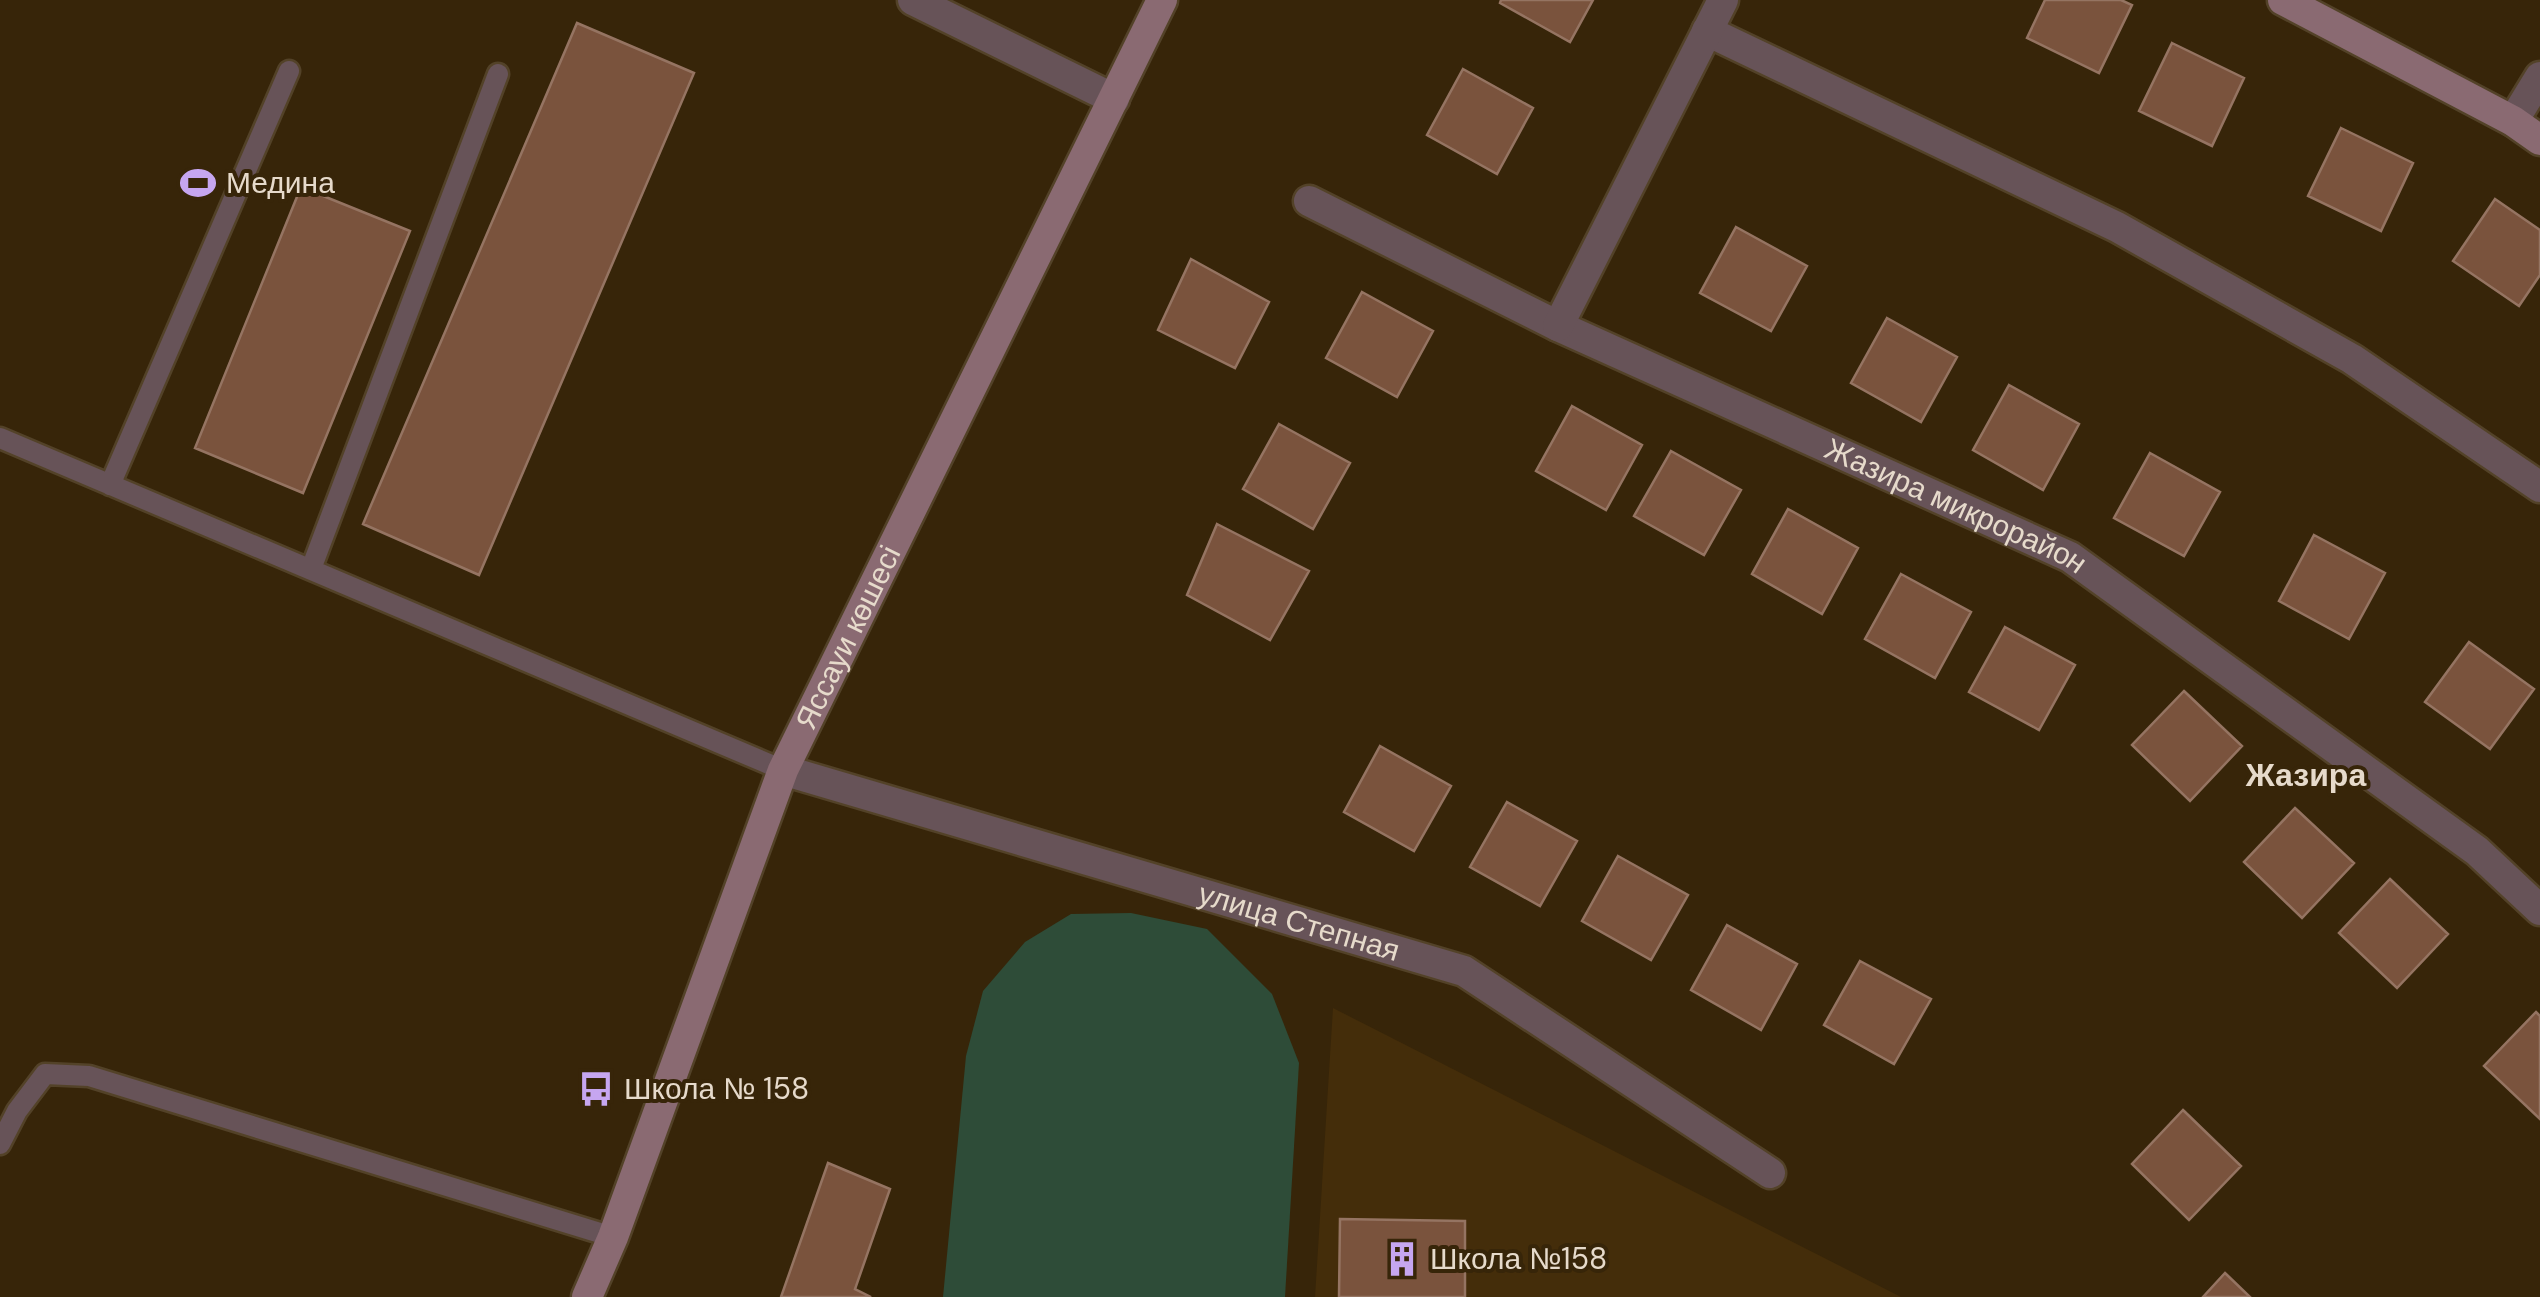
<svg xmlns="http://www.w3.org/2000/svg" width="2540" height="1297" viewBox="0 0 2540 1297" font-family="'DM Sans',sans-serif">
<style>
.built{fill:#442d0a}
.green{fill:#2e4c38}
.building{fill:#7a533d;stroke:#957462;stroke-width:2.5}
.lines{fill:none;stroke-linecap:round;stroke-linejoin:round}
.lane-casing{stroke:#534228;stroke-width:25}
.street-casing{stroke:#534228;stroke-width:35}
.secondary-casing{stroke:#534228;stroke-width:35}
.lane{stroke:#675358;stroke-width:20}
.street{stroke:#675358;stroke-width:30}
.secondary{stroke:#8a6a72;stroke-width:30}
.labels{text-anchor:middle;stroke-width:8;stroke-linejoin:round;paint-order:stroke}
.poi-label{font-size:30px;fill:#e6dacb;stroke:#372509;text-anchor:start}
.street-label{font-size:30px;fill:#e6dacb;stroke:#372509}
.neighbourhood-label{font-size:32px;font-weight:bold;fill:#e6dacb;stroke:#372509}
</style>
<rect width="100%" height="100%" fill="#372509"/>
<path class="built" d="M1333,1008L1901,1297H1315Z"/>
<path class="green" d="M1131,913L1207,929L1272,994L1299,1063L1285,1297H943L966,1056L983,991L1025,942L1071,914Z"/>
<path class="building" d="M1501,0H1593L1570,42L1500,3Z
M2045,0H2121L2132,5L2099,73L2027,38Z
M577,23L694,73L479,575L363,524Z
M2172,43L2244,78L2212,146L2139,111Z
M1463,69L1533,108L1497,174L1427,135Z
M2341,128L2413,163L2381,231L2308,196Z
M301,187L410,231L303,493L195,448Z
M2495,199L2540,230V275L2519,306L2453,261Z
M1736,227L1807,266L1771,331L1700,293Z
M1191,259L1269,302L1235,368L1158,330Z
M1362,292L1433,331L1397,397L1326,358Z
M1887,318L1957,357L1921,422L1851,383Z
M2009,385L2079,424L2043,490L1973,450Z
M1572,406L1642,445L1606,510L1536,471Z
M1279,424L1350,463L1313,529L1243,489Z
M1671,451L1741,490L1704,555L1634,516Z
M2150,453L2220,492L2184,556L2114,518Z
M1788,509L1858,548L1822,614L1752,574Z
M1217,524L1309,571L1270,640L1187,595Z
M2314,535L2385,573L2349,639L2279,601Z
M1901,574L1971,612L1935,678L1865,639Z
M2005,627L2075,665L2039,730L1969,692Z
M2469,642L2534,689L2490,749L2425,702Z
M2184,691L2242,746L2190,801L2132,745Z
M1380,746L1451,786L1414,851L1344,812Z
M1507,802L1577,841L1540,906L1470,867Z
M2295,808L2354,863L2302,918L2244,862Z
M1618,856L1688,895L1651,960L1582,921Z
M2390,879L2448,934L2397,988L2339,933Z
M1727,925L1797,964L1761,1030L1691,990Z
M1860,961L1931,999L1894,1064L1824,1025Z
M2536,1012L2540,1016V1119L2484,1066Z
M2183,1110L2241,1166L2189,1220L2132,1164Z
M828,1163L890,1189L855,1289L871,1297H781Z
M1340,1219L1465,1221V1297H1339Z
M2225,1273L2250,1297H2203Z"/>
<g class="lines">
<defs>
<path id="lane" d="M0,438L783,770
M110,485L289,71
M311,569L498,74
M0,1144L17,1111L45,1074L89,1076L613,1237"/>
<g id="street">
<path d="M913,0L1114,99"/>
<path d="M1707,31L2117,227L2352,359L2540,487"/>
<path d="M2513,121L2540,77"/>
<path id="s1" d="M1309,201L1558,326L2070,557L2477,851L2540,910"/>
<path d="M1558,326L1723,0"/>
<path id="s2" d="M783,770L1464,971L1770,1173"/>
</g>
<g id="secondary">
<path d="M2283,0L2513,121L2540,140"/>
<path id="s3" d="M587,1297L613,1237L783,770L1162,0"/>
</g>
</defs>
<use href="#lane" class="lane-casing"/>
<use href="#street" class="street-casing"/>
<use href="#secondary" class="secondary-casing"/>
<use href="#lane" class="lane"/>
<use href="#street" class="street"/>
<use href="#secondary" class="secondary"/>
</g>
<defs>
<symbol id="stadium-bare" viewBox="-9 -9 18 18"><path d="M0-5a6.5 5 0 1 0 0 10a6.5 5 0 1 0 0-10ZM-3.5-1.8h7v3.6h-7Z" fill="#c6a6f0" stroke="#372509" stroke-width="2.5" paint-order="stroke"/></symbol>
<symbol id="bus-bare" viewBox="-9 -9 18 18"><path d="M-5-6H5V4H4V6H2V4H-2V6H-4V4H-5ZM-3.5-4V0h7V-4ZM-3.5 1.2v1.5H-2V1.2ZM2 1.2v1.5H3.5V1.2Z" fill="#c6a6f0" stroke="#372509" stroke-width="2.5" paint-order="stroke"/></symbol>
<symbol id="building-bare" viewBox="-9 -9 18 18"><path d="M-4-6H4V6H1V3H-1V6H-4ZM-2.5-4.3h1.7v1.8h-1.7ZM.8-4.3h1.7v1.8H.8ZM-2.5-1h1.7V.8h-1.7ZM.8-1h1.7V.8H.8Z" fill="#c6a6f0" stroke="#372509" stroke-width="2.5" paint-order="stroke"/></symbol>
</defs>
<g fill-rule="evenodd">
<use href="#stadium-bare" x="173" y="158" width="50" height="50"/>
<use href="#bus-bare" x="571" y="1064" width="50" height="50"/>
<use href="#building-bare" x="1377" y="1234" width="50" height="50"/>
</g>
<g class="labels">
<g class="poi-label">
<text x="226" y="193">Медина</text>
<text x="624" y="1099">Школа № 158</text>
<text x="1430" y="1269">Школа №158</text>
</g>
<g class="street-label">
<text dy="10" stroke="none"><textPath href="#s1" startOffset="715">Жазира микрорайон</textPath></text>
<text dy="10" stroke="none"><textPath href="#s3" startOffset="710">Яссауи көшесі</textPath></text>
<text dy="10" stroke="none"><textPath href="#s2" startOffset="538">улица Степная</textPath></text>
</g>
<g class="neighbourhood-label">
<text x="2306" y="786">Жазира</text>
</g>
</g>
</svg>
